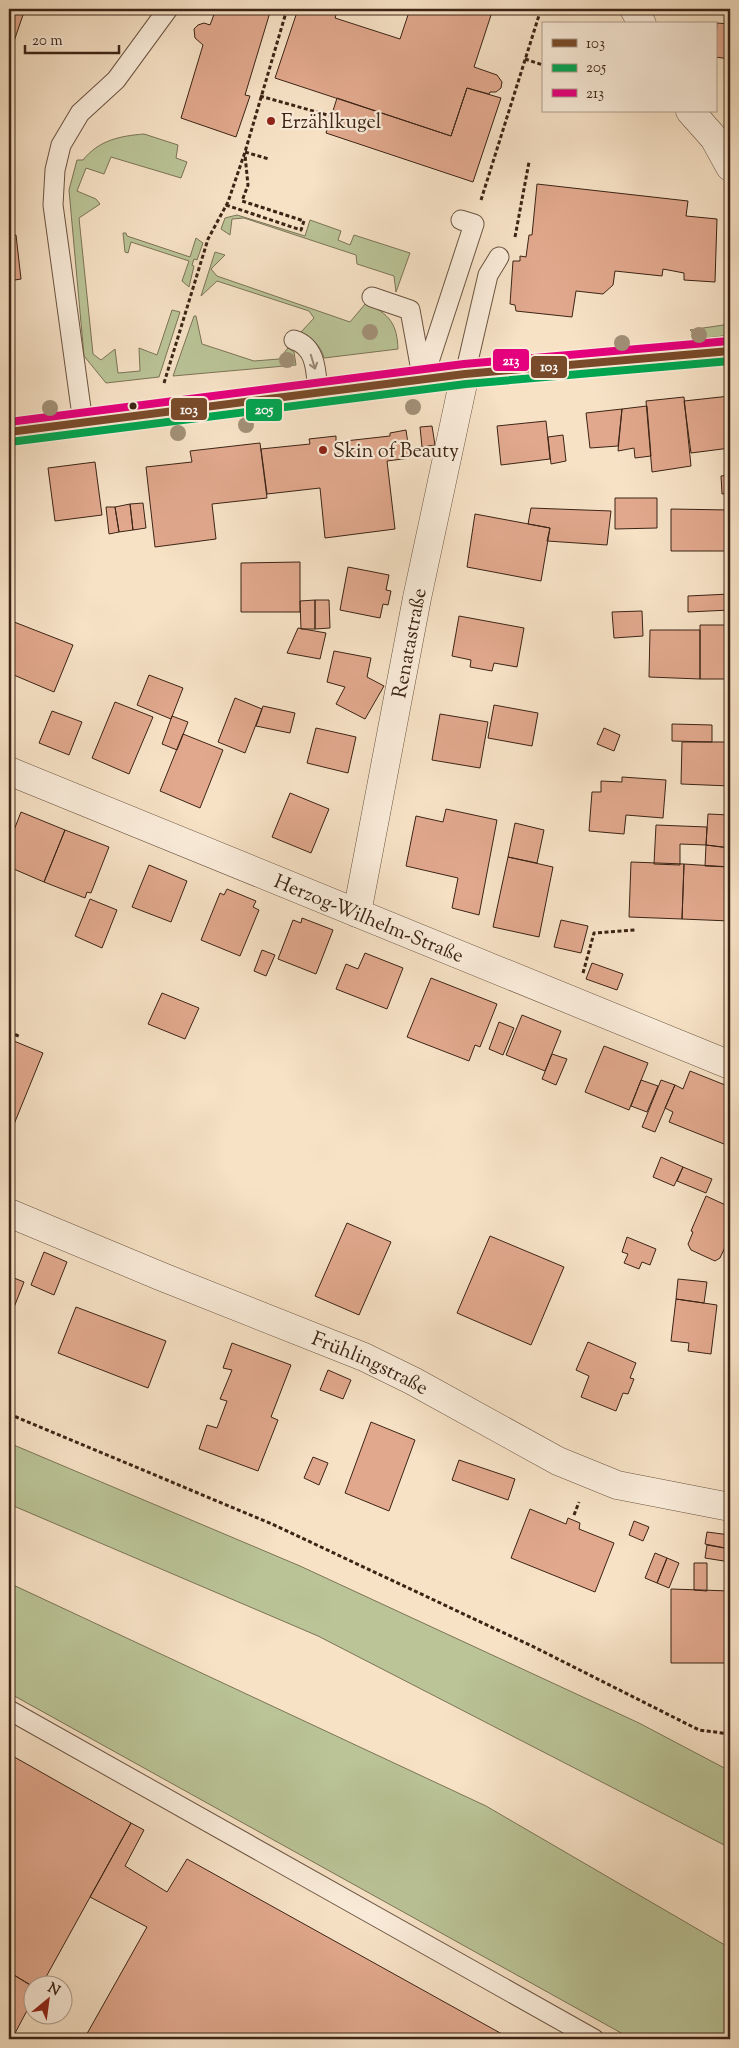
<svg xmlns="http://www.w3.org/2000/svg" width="739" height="2048" viewBox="0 0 739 2048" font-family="'Sorts Mill Goudy',serif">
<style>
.green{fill:#bac497;stroke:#7b7456}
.building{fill:#e1a88d;stroke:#3c2415}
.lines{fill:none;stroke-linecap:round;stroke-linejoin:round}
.service-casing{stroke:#6b5441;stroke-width:21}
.minor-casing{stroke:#6b5441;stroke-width:29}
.tertiary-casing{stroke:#6b5441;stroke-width:29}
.path{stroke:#3c2415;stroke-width:3;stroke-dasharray:4 2.5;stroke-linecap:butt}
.service{stroke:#faecda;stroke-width:19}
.minor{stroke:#faecda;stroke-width:28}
.tertiary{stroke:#faecda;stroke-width:28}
.bus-1-casing{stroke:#faecda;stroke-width:11}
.bus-2-casing{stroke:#faecda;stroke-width:11}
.bus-3-casing{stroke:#faecda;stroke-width:11}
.bus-1{stroke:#7a4b2a;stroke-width:8}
.bus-2{stroke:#00a651;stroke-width:8}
.bus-3{stroke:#e5007d;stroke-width:8}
.tree{fill:#a29077}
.oneway{stroke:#9b8878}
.poi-dot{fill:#8f2418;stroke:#faecda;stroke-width:2}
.bus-dot{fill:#3c2415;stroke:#faecda;stroke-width:2}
.labels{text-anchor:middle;stroke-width:4.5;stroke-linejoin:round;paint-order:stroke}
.poi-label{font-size:20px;fill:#3c2415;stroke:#faecda;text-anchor:start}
.street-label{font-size:20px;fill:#3c2415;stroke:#faecda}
.line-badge{stroke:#faecda;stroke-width:2}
.badge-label{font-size:14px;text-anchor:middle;font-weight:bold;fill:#fff}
</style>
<rect width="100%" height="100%" fill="#f7e2c6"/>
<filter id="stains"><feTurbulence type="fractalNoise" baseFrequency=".004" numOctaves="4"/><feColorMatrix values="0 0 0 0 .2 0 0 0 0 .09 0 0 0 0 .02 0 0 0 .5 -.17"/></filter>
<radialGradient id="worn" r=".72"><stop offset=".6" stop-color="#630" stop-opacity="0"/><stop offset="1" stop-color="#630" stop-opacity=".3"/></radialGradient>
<path class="green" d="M144,134L178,145L176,158L187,162L181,178L111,157L104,174L86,168L77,191L96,199L100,204L79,218L93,354L101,360L115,349L118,373L140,371L139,348L157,355L172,310L180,312L159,377L106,383L84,356L69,190L77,160H83C99,140 120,136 144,134Z
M237,215L305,236L310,220L341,231L338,240L350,245L354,235L410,253L396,292L394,276L357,264L356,255L244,218L232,219L230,235L221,229L225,218Z
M123,233H126L127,236L190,257L196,238L203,243L197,260L194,259L192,265L194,266L189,287L182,281L189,261L131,242L128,253L125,252Z
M215,252L225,255L211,269L217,276L350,322L366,303C389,314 397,323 398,349L324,358C321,346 312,338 301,332L314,318L309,311L217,281L201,296Z
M194,316H196L202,344L254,361L279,359L288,348L294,352L296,365L173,376Z
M730,324V335L699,339L690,330Z
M9,1443L300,1566L639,1723L730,1771V1848L318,1636L9,1504Z
M9,1583L486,1806L730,1948V2039H632L9,1693Z"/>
<path class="building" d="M9,9H25L10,53L9,52Z
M216,9H271L245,95L250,96L236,137L181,118L203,45L195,38L194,29L198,25L204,23L210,25Z
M298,9H338L335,18L400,39L410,9H493L474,67L497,75L502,82L501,88L496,92H490L489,94L467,88L451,136L275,78Z
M717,23L730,24V59L715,57Z
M467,88L501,98L473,182L326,133L337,98L451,136Z
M537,184L688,201L686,216L717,219L715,282L684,280V273L663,269L662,276L615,271L613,285L603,294L576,291L572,317L516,311L515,305L510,304L513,261H520V256L526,257L529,235H532Z
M16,235L21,279L9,281V236Z
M730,396V448L691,453L684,401Z
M684,397L691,466L652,472L646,401Z
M647,406L651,456L635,458L634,448L618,451L622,409Z
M622,409L618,446L590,448L586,413Z
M546,421L550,459L501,465L497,426Z
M432,426L435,445L422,447L420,427Z
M406,430L410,458L387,461L395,529L325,538L320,488L267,494L261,449L310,444L309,439L336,436V442L390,436V433Z
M563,435L566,461L551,464L548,437Z
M260,443L267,498L212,504L216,539L155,547L146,467L192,462L190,451Z
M95,462L102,515L55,521L48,468Z
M730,475V493L722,494L721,476Z
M615,498H657V528L615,529Z
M143,503L146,528L133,530L130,504Z
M130,504L133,530L119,532L115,507Z
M106,507H115L119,532L109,534Z
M531,508L611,511L607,545L547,541L550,528L528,524Z
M671,509L730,510V551H671Z
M475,514L550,528L541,581L467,567Z
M300,562V612H241V563Z
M348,567L389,575L386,590L391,591L388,605L383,604L380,618L340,610Z
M730,594V610L688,612V596Z
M315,600V629H301L300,601Z
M315,600H329L330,628L315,629Z
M642,611L643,636L614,638L612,612Z
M459,616L524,628L517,667L494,663L492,671L470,667L471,660L452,656Z
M9,620L73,645L54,692L9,673Z
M700,625H730V679H700Z
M298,628L326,633L320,659L287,653Z
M650,630H700V679L649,677Z
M334,651L371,658L367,677L384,686L365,719L336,704L345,687L327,682Z
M149,675L183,688L171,719L137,705Z
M235,698L262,709L245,753L218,742Z
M115,702L153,717L129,774L92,758Z
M494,705L538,713L532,746L488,738Z
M263,706L295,713L290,733L256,726Z
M52,711L82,722L69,755L39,743Z
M440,714L488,722L480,768L432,760Z
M172,716L188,722L177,750L162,744Z
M672,724L712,725V742L672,741Z
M316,728L356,737L348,773L307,763Z
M604,728L620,735L614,751L597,744Z
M183,734L223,750L200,808L160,791Z
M682,742H730V786L681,784Z
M622,777L666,780L663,818L626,815L624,834L589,831L592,792H601V781L622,782Z
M290,793L329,809L311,853L272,837Z
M446,809L497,820L479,915L452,908L458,878L406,866L416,816L443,822Z
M21,812L65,830L44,882L9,867V843Z
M708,814L730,815V848L706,845Z
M515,823L544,830L537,863L508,857Z
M656,825L707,827L706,845L680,844V865L654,864Z
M65,830L109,847L91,893L87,892L85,898L44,882Z
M706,845L730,848V867L705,866Z
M508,857L553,867L539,937L493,927Z
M631,862L684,864L682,919L629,917Z
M684,864L730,867V921L682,919Z
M149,865L187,881L171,922L132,907Z
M227,889L256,901L253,907L259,910L240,956L201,940L220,893L224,895Z
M90,899L117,910L102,948L75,936Z
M302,918L333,930L316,974L278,959L293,920L301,923Z
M561,920L588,926L581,953L554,947Z
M262,950L275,955L266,976L254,971Z
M365,953L403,968L387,1009L336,989L346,964L358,969Z
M592,963L623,974L617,990L586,979Z
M431,978L497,1004L480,1047L475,1045L469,1061L407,1037Z
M162,993L199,1008L185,1039L148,1024Z
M522,1015L561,1031L545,1071L506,1055Z
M499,1022L514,1028L503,1055L489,1049Z
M9,1039L43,1053L10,1134H9Z
M604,1046L648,1063L629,1110L585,1092Z
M552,1054L567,1059L556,1085L542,1079Z
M690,1071L730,1087V1142L729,1146L669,1122L673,1112L665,1108L675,1085L683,1089Z
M641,1080L658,1086L647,1112L631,1106Z
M661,1080L675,1085L655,1132L642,1127Z
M661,1157L683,1167L674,1186L653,1177Z
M683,1167L712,1179L706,1193L677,1181Z
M706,1196L730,1207V1241L728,1246L726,1245L720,1258L715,1261L691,1250L688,1244L693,1232L691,1231Z
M347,1223L391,1242L359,1315L315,1296Z
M490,1236L564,1267L531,1345L457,1313Z
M627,1237L656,1249L650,1265L642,1262L639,1269L624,1263L628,1254L622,1252Z
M44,1252L67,1262L54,1295L31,1285Z
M9,1276L24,1282L9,1320Z
M678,1279L707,1282L704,1303L676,1299Z
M676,1299L717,1305L711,1354L688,1351L689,1343L671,1341Z
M76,1307L166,1341L148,1388L58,1353Z
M588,1342L636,1363L630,1378L634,1379L628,1394L623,1393L616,1411L581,1397L589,1376L576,1370Z
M232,1343L291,1365L271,1417L278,1420L258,1471L199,1449L207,1425L217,1428L227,1401L220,1399L232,1370L223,1368Z
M328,1370L351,1380L343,1399L320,1390Z
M371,1422L415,1440L389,1511L345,1493Z
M313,1457L328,1463L319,1485L304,1478Z
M459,1460L515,1479L508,1500L452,1480Z
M530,1509L566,1524L568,1518L580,1523L579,1529L614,1543L595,1592L511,1558Z
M634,1521L649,1527L643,1541L629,1535Z
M707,1532L730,1535V1549L705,1544Z
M707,1545L730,1549V1562L705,1558Z
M655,1553L667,1558L657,1583L645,1578Z
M667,1558L679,1563L669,1588L657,1583Z
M694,1563H707V1591L694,1590Z
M671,1589L730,1591L729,1663H671Z
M9,1754L131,1823L41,1986H32L9,1972Z
M131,1823L144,1830L125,1866L167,1892L187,1859L511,2039H84L147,1927L90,1897Z
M9,1972L32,1986V2001L12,2039H9Z"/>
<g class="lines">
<defs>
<path id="service" d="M372,297L410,310L422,376
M294,340C317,347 316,373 318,393
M465,374L488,275L499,257
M423,380L474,224L461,220
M83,423L53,205L55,170L61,145L80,113L116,80L168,9
M9,1710L594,2039"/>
<g id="minor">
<path d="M634,9L642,24"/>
<path d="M690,111L714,138L730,167"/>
<path id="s1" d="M9,771L730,1065"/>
<path id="s2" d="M357,913L417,598L465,374"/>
<path id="s3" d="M9,1213L160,1276L364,1357L413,1381L558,1461L617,1485L730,1507"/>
</g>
<path id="tertiary" d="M9,432L465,374L730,351"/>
</defs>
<use href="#service" class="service-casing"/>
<use href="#minor" class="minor-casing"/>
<use href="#tertiary" class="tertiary-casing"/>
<path class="path" d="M525,59L543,65
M260,96L331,116
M245,152L269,159
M481,200L541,9
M226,205L301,230L304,221L242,201L248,185L245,155
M515,237L529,162
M164,383L208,239L228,202L245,152L287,9
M583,973L594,933L635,930
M9,1032L21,1037
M9,1414L272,1524L536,1648L699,1730L730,1734
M574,1515L579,1502"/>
<use href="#service" class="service"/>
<use href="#minor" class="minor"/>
<use href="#tertiary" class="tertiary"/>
<defs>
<path id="bus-1" d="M9,432L465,374L730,351"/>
<path id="bus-2" d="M10,442L466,384L730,361"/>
<path id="bus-3" d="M9,422L464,364L729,341"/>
</defs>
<use href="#bus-1" class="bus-1-casing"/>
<use href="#bus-2" class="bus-2-casing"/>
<use href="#bus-3" class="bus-3-casing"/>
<use href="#bus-1" class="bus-1"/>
<use href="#bus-2" class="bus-2"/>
<use href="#bus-3" class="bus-3"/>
</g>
<g class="tree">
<circle cx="370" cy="332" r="8"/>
<circle cx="699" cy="335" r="8"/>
<circle cx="622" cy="343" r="8"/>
<circle cx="287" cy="360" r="8"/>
<circle cx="413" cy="407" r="8"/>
<circle cx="50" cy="408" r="8"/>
<circle cx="246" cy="425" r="8"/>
<circle cx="178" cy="433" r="8"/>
</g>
<defs><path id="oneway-shaft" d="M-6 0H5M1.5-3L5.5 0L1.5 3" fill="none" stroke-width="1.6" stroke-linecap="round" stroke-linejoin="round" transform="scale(1.25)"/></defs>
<use class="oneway" href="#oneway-shaft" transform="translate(313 362) rotate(73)"/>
<g class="poi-dot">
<circle cx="271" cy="121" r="5"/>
<circle cx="323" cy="450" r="5"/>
</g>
<circle class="bus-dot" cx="133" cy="406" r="4.5"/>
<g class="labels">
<g class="poi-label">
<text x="281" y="128">Erzählkugel</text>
<text x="333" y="457">Skin of Beauty</text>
</g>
<g class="street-label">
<text dy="7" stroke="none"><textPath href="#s2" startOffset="275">Renatastraße</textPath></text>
<text dy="7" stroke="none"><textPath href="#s1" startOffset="389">Herzog-Wilhelm-Straße</textPath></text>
<text dy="7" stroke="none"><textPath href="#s3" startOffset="391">Frühlingstraße</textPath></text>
</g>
</g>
<g class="line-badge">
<rect x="492" y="348" width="38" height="24" rx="5" fill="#e5007d"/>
<rect x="530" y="355" width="38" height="24" rx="5" fill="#7a4b2a"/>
<rect x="170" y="397" width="38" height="24" rx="5" fill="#7a4b2a"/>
<rect x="245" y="398" width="38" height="24" rx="5" fill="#00a651"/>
</g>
<g class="badge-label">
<text x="511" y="365">213</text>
<text x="549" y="371">103</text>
<text x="189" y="414">103</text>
<text x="264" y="414">205</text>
</g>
<rect width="739" height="2048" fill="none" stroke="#f7e2c6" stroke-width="30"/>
<rect x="10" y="10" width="719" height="2028" fill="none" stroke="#3c2415" stroke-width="2.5"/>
<rect x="15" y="15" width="709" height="2018" fill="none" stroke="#3c2415"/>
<rect x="542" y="22" width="175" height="90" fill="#faecda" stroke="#ae9c8b"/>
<rect x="552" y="39" width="25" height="8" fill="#7a4b2a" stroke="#ae9c8b"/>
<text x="586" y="48" font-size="15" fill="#3c2415">103</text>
<rect x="552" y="64" width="25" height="8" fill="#00a651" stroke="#ae9c8b"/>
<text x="586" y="72" font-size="15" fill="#3c2415">205</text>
<rect x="552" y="89" width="25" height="8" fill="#e5007d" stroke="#ae9c8b"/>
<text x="586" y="98" font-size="15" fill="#3c2415">213</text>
<g transform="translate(48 2000) rotate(29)"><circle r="24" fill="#faecda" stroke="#ae9c8b"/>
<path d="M0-4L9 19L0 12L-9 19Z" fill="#8f2418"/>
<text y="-8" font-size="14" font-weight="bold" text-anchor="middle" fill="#3c2415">N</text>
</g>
<path d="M25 45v8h94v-8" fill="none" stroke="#3c2415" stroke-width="2.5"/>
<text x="32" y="45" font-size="15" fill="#3c2415" stroke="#faecda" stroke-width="4" paint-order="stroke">20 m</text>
<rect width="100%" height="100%" filter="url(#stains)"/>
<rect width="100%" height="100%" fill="url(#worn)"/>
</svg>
